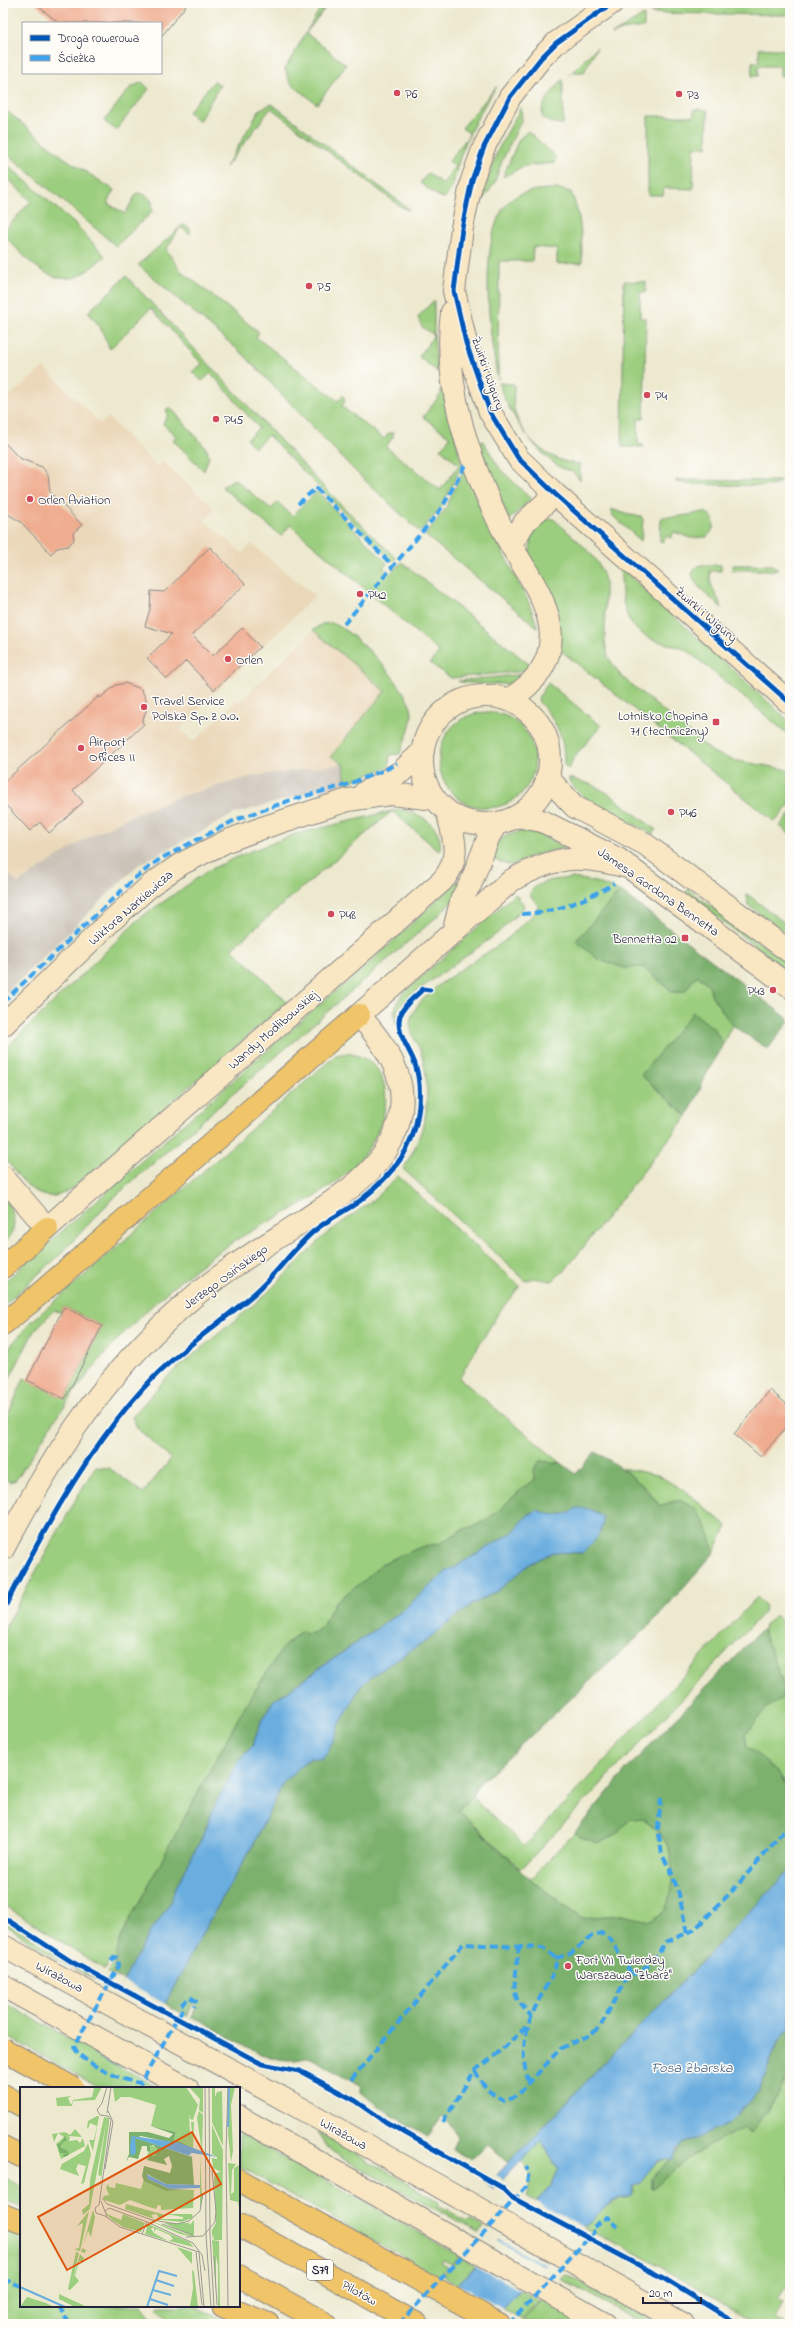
<svg xmlns="http://www.w3.org/2000/svg" width="793" height="2327" viewBox="0 0 793 2327" font-family="'Indie Flower',sans-serif">
<style>
.built{fill:#ebd8ba}
.industrial{fill:#cbc3b8}
.green{fill:#9bce7e;stroke:#5e785c}
.forest{fill:#7cb16d;stroke:#4f6a54}
.water{fill:#6aaddf;stroke:#46688d}
.pier{fill:#ede9cf}
.building{fill:#efac8f}
.lines{fill:none;stroke-linecap:round;stroke-linejoin:round}
.secondary-casing{stroke:#888685;stroke-width:24}
.highway-casing{stroke:#888685;stroke-width:24}
.secondary{stroke:#f9e7c3;stroke-width:22}
.highway{stroke:#f0c469;stroke-width:22}
.highway-bridge-casing{stroke:#888685;stroke-width:24;stroke-linecap:butt}
.highway-bridge{stroke:#f0c469;stroke-width:22}
.quiet{stroke:#3ea2ec;stroke-width:4;stroke-dasharray:8 4;stroke-linecap:butt}
.cycleway-casing{stroke:#fdfcf7;stroke-width:8}
.cycleway{stroke:#0057b8;stroke-width:5}
.poi-dot{fill:#d1495b;stroke:#fdfcf7;stroke-width:1.5}
.labels{text-anchor:middle;stroke-width:3;stroke-linejoin:round;paint-order:stroke}
.shield{fill:#fdfcf7;stroke:#646373;stroke-width:1}
.shield-label{font-size:12px;font-weight:bold;fill:#22223b}
.poi-label{font-size:13px;fill:#22223b;stroke:#fdfcf7;text-anchor:start}
.street-label{font-size:13px;fill:#22223b;stroke:#fdfcf7}
.water-label{font-size:14px;font-style:italic;fill:#3f5a7d;stroke:#fdfcf7}
.inset-river{fill:none;stroke:#6aaddf;stroke-width:2}
.inset-road{fill:none;stroke:#9c9994;stroke-width:1}
.view{fill:#de560e;fill-opacity:0.15;stroke:#de560e;stroke-width:2}
.inset-edge{fill:none;stroke:#22223b;stroke-width:2}
</style>
<rect width="100%" height="100%" fill="#fdfcf7"/>
<filter id="ink" filterUnits="userSpaceOnUse"><feTurbulence type="fractalNoise" baseFrequency=".025" numOctaves="2"/><feDisplacementMap in="SourceGraphic" scale="8" xChannelSelector="R" yChannelSelector="G"/><feConvolveMatrix kernelMatrix="1 2 1 2 8 2 1 2 1" color-interpolation-filters="sRGB"/></filter>
<filter id="wash" filterUnits="userSpaceOnUse"><feTurbulence type="fractalNoise" baseFrequency=".012" numOctaves="4" result="noise"/><feDisplacementMap in="SourceGraphic" scale="16" xChannelSelector="R" yChannelSelector="G"/><feGaussianBlur stdDeviation="0.9" result="paint"/><feColorMatrix in="noise" values="0 0 0 0 0 0 0 0 0 0 0 0 0 0 0 0 0 1.4 0 .05"/><feComposite in="paint" operator="in"/></filter>
<g filter="url(#wash)">
<rect width="100%" height="100%" fill="#ede9cf"/>
<path class="built" d="M44,367L101,424L108,417L157,467L162,462L213,507L212,512L205,521L242,553L252,544L315,596L208,700L180,729L193,742L237,700L239,702L313,630L385,691L331,756L343,764L254,776L178,797L130,816L85,839L18,883L3,868V402Z"/>
<path class="industrial" d="M343,764L346,783L234,814L138,865L3,996V868L18,883L85,839L130,816L178,797L254,776Z"/>
<path class="green" d="M323,3H329L306,33L346,65L317,104L290,83L285,69Z
M674,3H790V15L651,13Z
M644,15V27L621,30L612,34Z
M597,47L584,72H572L569,75Z
M759,48L790,50V75L780,76V66H758V76H752V62H759Z
M563,79V124C523,123 550,95 563,79Z
M214,81L220,85L199,121L188,112Z
M142,82L149,89L116,130L104,121L130,88Z
M497,86C481,109 466,136 458,164C455,173 453,193 444,198L438,196L420,183L428,173L443,184L455,166L449,161L470,134L462,128Z
M272,104L409,209L408,210L400,206L271,108L226,167L260,109Z
M521,107L522,119L502,161L494,184L480,204L497,152Z
M3,108L63,157L114,190L107,203L125,214L137,193C144,194 148,195 152,202V212L116,246L3,150Z
M694,109L708,110L707,147H694L693,189L664,188L663,195H648V116H694Z
M528,131L556,157L554,163L524,166L503,177L519,139Z
M3,161L77,226L105,256C97,262 89,271 80,275C59,286 35,268 21,253C15,246 5,239 3,232L31,201L3,174Z
M559,189L571,192C581,217 582,236 582,263L557,264V249L533,247L532,261H499L498,379C489,339 476,226 512,199C526,189 544,189 559,189Z
M183,225L190,228V234L180,227L166,250L181,271L259,332L256,337L338,401L343,395L345,400L342,407L384,439L389,433H393V437L386,447L440,490L459,465L441,449L450,437L423,417L441,394L440,390L444,391L462,465L442,506L420,532L355,471L243,354L138,265Z
M126,276L342,506L396,558L393,561L390,560L268,435L255,448L247,439L259,428L211,373L202,381L192,372L202,364L151,308L110,349L100,327L88,312Z
M624,281L646,282V292H640V318H646L644,418L638,419V444L643,445L644,447H622Z
M434,300V335L438,372L419,357L434,335L422,327L418,317Z
M499,383L514,384C514,392 513,401 514,409C520,438 551,463 580,464V480L572,471C546,470 504,408 499,383Z
M170,407L206,448L209,456L204,471L173,440L176,436L163,424L168,414L166,410Z
M483,441L500,469L531,499L509,520L478,443Z
M464,470L488,524L528,601L538,628L425,535L444,511Z
M234,479L271,509L278,502L292,516L317,491L387,563L383,568L390,574L402,562L530,665L526,671L451,678L430,663L439,652L290,525L281,536L222,487Z
M676,480L781,481L773,486L686,484V483L676,482Z
M611,509L629,515L641,516L643,520L641,541L613,516Z
M704,512C717,516 716,529 707,537L691,538L674,532L671,538L666,536L664,542L660,541L661,519L663,517H676Z
M549,518L554,519C573,538 599,554 605,581V642L608,657L621,676L714,753L733,760L790,770V804L775,822L559,649L529,557L532,535L536,529Z
M701,565H721V571H710L711,584L722,608C714,600 675,573 701,565Z
M733,565H773L778,570H732Z
M620,567L790,722V736L688,651C676,645 664,644 652,639C620,626 623,597 620,567Z
M331,623C354,629 410,689 412,713C412,726 404,742 400,754L390,755L389,767L346,783L343,764L331,756L385,691L313,630L322,624Z
M526,674C522,678 518,681 512,683C505,685 464,684 458,681Z
M548,683L601,726L574,757L568,769L564,765C565,739 557,722 539,702L538,698Z
M439 760a48 48 0 1 1 96 0a48 48 0 1 1-96 0Z
M568,778L593,785L609,794L656,830L652,834C630,821 576,801 568,778Z
M400,809C422,814 444,826 440,852L392,811L232,948L287,1002L73,1188C39,1211 24,1181 3,1157V1051L140,918L209,870L246,853L296,834Z
M790,814V835L780,826Z
M524,831L538,833L564,847V849C546,850 528,857 512,866L488,858C497,839 503,835 524,831Z
M572,878L592,881L620,891L576,941L625,968L643,967L673,992H684L697,975L709,985L712,996L732,1025L723,1044L714,1029L641,1075L687,1116L566,1269L552,1281L534,1278L526,1281L403,1169C426,1133 432,1101 423,1059C420,1043 404,1030 413,1013C425,988 479,959 503,942C510,937 517,930 523,923C529,918 537,913 538,905L530,895C533,880 561,879 572,878Z
M457,881L462,884L455,898L440,914L111,1200L61,1254L3,1306V1283L328,997L359,973Z
M688,889L790,965V973L685,892Z
M515,894L524,905L523,908L498,933L410,996L398,1009L396,1025L394,1011L401,995Z
M747,894L790,927V936L748,905Z
M347,1053C368,1057 382,1067 385,1090C387,1102 384,1114 380,1126C354,1193 274,1212 221,1250C191,1271 162,1295 136,1321C87,1368 52,1423 16,1480L9,1482L3,1477V1426L24,1378L65,1399L102,1326L64,1307L61,1313L54,1310L34,1331L3,1391V1355L30,1323L336,1055Z
M398,1176L520,1286L499,1312L459,1378L561,1463L540,1461L535,1480L524,1487L497,1512L479,1524L460,1531L441,1543L421,1547L381,1564L365,1580L335,1602L323,1625L315,1632L307,1634L301,1631L283,1647L241,1713L120,1938L113,1975L107,1972L114,1962L110,1959L104,1969L3,1904V1631L77,1497L95,1467L109,1468L143,1493L171,1459L138,1429L132,1417L168,1376L264,1296L325,1235L376,1198Z
M3,1197C16,1212 19,1230 3,1245Z
M622,1468L658,1475L686,1492L727,1526L714,1553C709,1533 703,1506 681,1501C675,1500 665,1504 660,1506L649,1491Z
M757,1597L765,1605L764,1612L521,1869L458,1810L472,1797L525,1846Z
M775,1615L789,1628L790,1638V1792L778,1773L747,1746L745,1734L784,1687L762,1629Z
M629,1819H643C652,1826 664,1835 668,1846C674,1860 673,1896 665,1910C662,1914 654,1918 650,1921L621,1915L581,1918L530,1879L575,1832L580,1837L617,1834Z
M3,1919L99,1981L56,1959L3,1923Z
M3,2002L159,2088H100L3,2034Z
M790,2072V2290L785,2288L778,2299L783,2302L775,2318L786,2324H753L687,2282L630,2250L581,2227C599,2222 605,2197 627,2199L633,2193V2186C645,2177 652,2163 667,2158L671,2160L652,2179V2188L689,2157L745,2126L751,2132L777,2097Z
M239,2132L460,2255L451,2265L443,2260L441,2263L448,2267L439,2277L239,2166Z
M318,2132L440,2202L438,2206L468,2222L471,2220L483,2227L479,2233L345,2160L326,2147Z
M541,2140L558,2170L550,2187L536,2202L527,2196C532,2179 534,2174 521,2161Z
M3,2177L21,2187V2208L3,2200Z
M3,2228L21,2235V2306H141L155,2324H3Z
M460,2257L474,2266L458,2284L443,2275Z
M565,2274L658,2324H643L561,2278Z
M520,2290L539,2301L522,2319L503,2308Z
M542,2299L587,2324L521,2322Z
M157,2306H194L233,2324H199L194,2318L185,2324H171Z"/>
<path class="forest" d="M620,891L790,1020L768,1049L732,1025L712,996L709,985L697,975L684,992H673L643,967L625,968L599,960L576,941Z
M693,1012L714,1029L723,1044C719,1056 711,1064 706,1075C700,1089 695,1102 687,1116L641,1075Z
M595,1452C620,1465 643,1483 660,1506C665,1504 675,1500 681,1501C703,1506 709,1533 714,1553L650,1625L477,1786L472,1797L458,1810L530,1879L580,1918L621,1915L650,1921C654,1918 662,1914 665,1910C673,1896 674,1860 668,1846C664,1835 652,1826 643,1819H629L617,1834L598,1843L580,1837L575,1832L627,1769L762,1629L784,1687L782,1698L767,1708L745,1735L747,1746L778,1773L790,1792V1870L509,2162L487,2144L471,2160L452,2149C463,2136 452,2125 442,2117L428,2136L380,2108L362,2093V2086L309,2057C272,2070 232,2038 200,2020L191,2018L196,2007L193,2005L187,2016L165,2004L201,1935L253,1845L284,1781L296,1769L311,1758L322,1759L328,1752L340,1724L360,1687L376,1673L428,1639L471,1605L497,1591L530,1564L553,1552L582,1553L577,1508C562,1517 554,1517 538,1510L528,1515L512,1533L446,1572L399,1613L273,1701L262,1719L253,1745L238,1762L214,1807L204,1834L175,1889L169,1905L144,1942L125,1981L113,1975L120,1938L241,1713L283,1647L302,1631L307,1634L315,1632L323,1625L335,1602L365,1580L381,1564L421,1547L441,1543L460,1531L479,1524L497,1512L524,1487L535,1480L534,1469L540,1461L561,1463L576,1474Z
M790,2028V2072L777,2097L751,2132L744,2127L689,2157L652,2189V2179L684,2143L730,2123L760,2089L777,2044Z"/>
<path class="water" d="M577,1508L589,1509L603,1517C603,1534 594,1542 582,1553L553,1552L530,1564L497,1591L471,1605L428,1639L376,1673L360,1687L340,1724L328,1752L322,1759L310,1758L284,1781L253,1845L201,1935L165,2004L126,2069C111,2064 99,2060 88,2048L144,1942L169,1905L175,1889L204,1834L214,1807L238,1762L253,1745L262,1719L273,1701L399,1613L446,1572L512,1533L528,1515L538,1510C554,1517 562,1517 577,1508Z
M790,1870V2028L777,2044L760,2089L739,2114L730,2123L684,2143L676,2150L671,2160L667,2158L658,2161L639,2184L633,2186L632,2196C626,2200 620,2198 613,2201C601,2208 595,2223 581,2227L488,2324L458,2284L550,2187L558,2170L541,2140L470,2213L465,2208Z"/>
<path class="pier" d="M123,1981L167,2005L131,2070L128,2071L86,2048Z
M494,2174L505,2180L497,2189L486,2183Z
M484,2184L495,2191L472,2215L463,2207Z
M534,2201L584,2228L547,2266L498,2239Z
M496,2240L545,2267L522,2291L473,2265Z
M456,2283L505,2309L491,2324H419Z"/>
<g id="blocks">
<path class="building" d="M34,3H188L161,37V23H59Z
M3,441L19,458L42,467L48,475L50,492L82,525L73,533L74,540L68,546L57,548L51,554L21,522L3,511Z
M210,547L245,584L192,635L213,656L242,628L260,647L214,690L186,661L167,679L147,658L172,634L145,626L150,609L151,591L164,592Z
M125,683L141,689L146,699V711L142,722L144,724L73,790L83,802L63,821L49,833L40,822L30,831L3,802V783L99,696L100,698L116,685Z
M64,1307L102,1326L65,1399L27,1380Z
M770,1390L790,1407V1422L761,1457L734,1434Z"/>
</g>
</g>
<g filter="url(#ink)">
<use href="#blocks" fill-opacity="0" stroke="#888685" stroke-width="1"/>
<g class="lines">
<defs>
<path id="secondary" d="M612,3L556,43L541,58L510,97L484,147L472,180L462,228L454,291L466,343L490,412L518,458L555,494L790,703
M452,312C442,390 472,471 508,540C523,567 545,595 550,626C555,660 535,684 508,700
M511,544L525,522L555,494
M422 760a64 64 0 1 1 128 0a64 64 0 1 1-128 0Z
M547,777L575,807L645,844L790,952
M365,792L401,772L423,751
M517,816L542,821L618,859L790,987
M453,933L462,898L471,883L489,836L497,823
M3,1025L111,921L152,884L181,864L227,841L262,828L348,800L391,794L435,799
M3,1177L47,1228L442,881C462,859 454,837 447,811
M3,1549C53,1455 102,1377 183,1306C219,1273 262,1248 303,1221C334,1200 375,1176 392,1140C416,1090 392,1052 359,1015L512,880C559,854 580,854 631,868
M3,1946L293,2104L683,2324
M3,1986L187,2088
M239,2117L605,2324"/>
<path id="highway" d="M3,1267L47,1228
M3,1324L28,1304L359,1015
M3,2095L21,2105
M3,2147L21,2156
M239,2180L499,2324
M3,2215L21,2222
M239,2225L417,2324
M239,2276L326,2324
M223,2306L268,2324"/>
</defs>
<use href="#secondary" class="secondary-casing"/>
<use href="#highway" class="highway-casing"/>
<use href="#secondary" class="secondary"/>
<use href="#highway" class="highway"/>
<defs>
<path id="highway-bridge" d="M3,2049L73,2088"/>
</defs>
<use href="#highway-bridge" class="highway-bridge-casing"/>
<use href="#highway-bridge" class="highway-bridge"/>
<path class="quiet" d="M298,504L316,488L393,566
M344,624L433,519L443,506L465,465
M522,914C554,913 587,900 614,883
M3,1002L135,878L160,859L235,820L294,799L346,785L387,769L397,763
M661,1798L658,1828L662,1855L671,1871L679,1894L687,1934
M519,1945L514,1990L518,2001L531,2016
M556,1958L570,1954L592,1936L601,1933L611,1940L632,1975
M111,1961L115,1957L118,1959L119,1966L74,2046C78,2062 125,2082 141,2083L182,2010L181,2005L190,1997L196,2001L194,2007
M475,2070C482,2085 489,2094 504,2100L518,2095L561,2048L590,2035L600,2027L626,1979L652,1963L666,1942L694,1930L735,1888L790,1824
M351,2080L463,1944L543,1948L556,1958C557,1971 549,1980 543,1992C528,2019 516,2054 530,2083
M443,2122L475,2070L491,2059L526,2027
M3,2279L21,2286
M59,2306L69,2324
M399,2324L526,2187L529,2172L526,2167
M509,2324L594,2232L592,2228L607,2217L617,2227"/>
<defs>
<path id="cycleway" d="M612,3L556,43L541,58L510,97L484,147L472,180L462,228L454,291L466,343L490,412L518,458L555,494L790,703
M3,1611C41,1533 95,1435 157,1374C188,1344 224,1320 256,1292C277,1273 293,1249 314,1231C328,1219 346,1211 361,1200C376,1188 391,1173 402,1157C419,1132 424,1092 415,1064C410,1049 395,1032 400,1016C404,1004 415,997 423,989L430,990
M3,1917L72,1962L262,2064L300,2071L356,2101L386,2122L501,2187L511,2197L663,2278L738,2324"/>
</defs>
<use href="#cycleway" class="cycleway-casing"/>
<use href="#cycleway" class="cycleway"/>
</g>
</g>
<g class="poi-dot">
<circle cx="397" cy="93" r="4"/>
<circle cx="679" cy="94" r="4"/>
<circle cx="309" cy="286" r="4"/>
<circle cx="647" cy="395" r="4"/>
<circle cx="216" cy="419" r="4"/>
<circle cx="30" cy="499" r="4"/>
<circle cx="360" cy="594" r="4"/>
<circle cx="228" cy="659" r="4"/>
<circle cx="144" cy="707" r="4"/>
<rect x="712" y="718" width="8" height="8" rx="2"/>
<circle cx="81" cy="748" r="4"/>
<circle cx="671" cy="812" r="4"/>
<circle cx="331" cy="914" r="4"/>
<rect x="681" y="934" width="8" height="8" rx="2"/>
<circle cx="773" cy="990" r="4"/>
<circle cx="568" cy="1966" r="4"/>
</g>
<g class="labels">
<rect class="shield" x="307" y="2260" width="26" height="20" rx="3"/>
<g class="shield-label">
<text x="320" y="2274">S79</text>
</g>
<g class="poi-label">
<text x="405" y="98">P6</text>
<text x="687" y="99">P3</text>
<text x="317" y="291">P5</text>
<text x="655" y="400">P4</text>
<text x="224" y="424">P45</text>
<text x="38" y="504">Orlen Aviation</text>
<text x="368" y="599">P42</text>
<text x="236" y="664">Orlen</text>
<text x="152" y="705">Travel Service<tspan x="152" dy="15">Polska Sp. z o.o.</tspan></text>
<text x="708" y="720" text-anchor="end">Lotnisko Chopina<tspan x="708" dy="15">71 (techniczny)</tspan></text>
<text x="89" y="746">Airport<tspan x="89" dy="15">Offices II</tspan></text>
<text x="679" y="817">P46</text>
<text x="339" y="919">P48</text>
<text x="677" y="943" text-anchor="end">Bennetta 02</text>
<text x="765" y="995" text-anchor="end">P43</text>
<text x="576" y="1964">Fort VII Twierdzy<tspan x="576" dy="15">Warszawa "Zbarż"</tspan></text>
</g>
<g class="street-label">
<text transform="translate(489 373) rotate(71)" y="5">Żwirki i Wigury</text>
<text transform="translate(707 614) rotate(41)" y="5">Żwirki i Wigury</text>
<text transform="translate(659 891) rotate(35)" y="5">Jamesa Gordona Bennetta</text>
<text transform="translate(130 907) rotate(-41)" y="5">Wiktora Narkiewicza</text>
<text transform="translate(272 1029) rotate(-41)" y="5">Wandy Modlibowskiej</text>
<text transform="translate(225 1276) rotate(-36)" y="5">Jerzego Osińskiego</text>
<text transform="translate(60 1976) rotate(28)" y="5">Wirażowa</text>
<text transform="translate(344 2133) rotate(29)" y="5">Wirażowa</text>
<text transform="translate(360 2292) rotate(29)" y="5">Pilotów</text>
</g>
<g class="water-label">
<text x="692" y="2072">Fosa Zbarska</text>
</g>
</g>
<g transform="translate(20 2087)">
<rect width="220" height="220" fill="#ede9cf"/>
<path d="M82,0L75,13L53,14L52,19H37L36,11L51,9L48,11L51,18L53,13L72,10L74,1ZM93,0H166L178,18L173,33L170,32L169,26L170,47L172,46L171,35H174L173,63L161,55H154L156,45L131,39L136,18L110,10H101L95,15ZM169,0H183V26L179,23L180,12ZM192,0H195V10L197,5L202,4L203,59L192,35ZM210,0H215L211,18L213,64L211,75L208,47ZM179,24L183,28L182,65L177,31ZM77,29H79L73,64L69,53H74L77,39L70,36L68,42L67,40L68,34ZM84,30L89,31V36L80,100L81,89L78,88L87,31L70,122L63,128L62,123L69,117L70,93ZM192,38L203,63L202,153H194L193,147L192,153V143L196,136L194,91L196,86L201,85L193,81L192,71L197,72V70L192,67ZM55,42L62,50L47,49L50,50L49,54L57,53L60,56L63,51L65,59L41,72L36,57L44,50L38,46L34,55L32,47L45,45L50,48ZM68,56L71,67L64,96L61,97L66,79L58,77L56,82L59,89L40,82L42,77L64,64ZM131,58L137,62L135,69L126,72ZM180,68L182,113L180,122ZM208,76L216,77L212,83L211,107L214,105V81L219,78L220,127L218,115L210,113ZM124,92L146,104L174,103L173,121L141,123V119L138,118L136,122L132,121L110,113L113,102L110,113L100,118L84,113L83,109L89,108L86,101L88,97L89,100L95,101L96,96L121,102ZM106,117L145,128L138,131L137,127L131,128L134,132H163V130L146,127H172L173,131L161,135L134,132L105,122ZM73,123L75,130L71,150L68,144L62,161L66,163L65,166L61,165ZM87,123V127L101,133L103,127L125,136L121,145L103,140L92,133L86,127ZM69,124L66,138L60,164L56,163L55,162L59,161L63,136L57,139ZM128,133L172,149L144,136H169L170,138L174,133V150L160,147ZM128,137L169,155L174,160L149,154L153,152L150,148L136,142L134,145V140L131,142L134,146L148,154L125,147ZM192,153L199,154L200,220H198V179L196,169V204ZM157,160L172,165V177ZM56,165L59,166L52,196L60,167L64,171L63,174H59L55,189L59,194L50,203L48,202ZM172,183L174,185L178,220H170L173,201ZM39,207L63,218L66,220H55L39,212ZM7,210L26,216L34,220H0Z" fill="#9bce7e"/>
<path d="M131,39L156,45L154,54L161,55L168,59L121,49L116,51L172,70L174,98L146,97L127,87L128,92L150,102L174,103L146,104L124,94L122,89L124,79L150,86L152,79L149,69L144,72L147,78L127,73L130,69H135L137,62L133,58L130,59V65L127,64V59H122L118,72L109,70L106,75L109,67V45H128L149,51L153,47ZM45,49L47,54H44L40,60L48,64L49,68L44,70L43,67L48,66H40L37,57L41,56Z" fill="#7cb16d"/>
<path d="M112,49L160,56L197,70L172,66L169,68L176,71L115,51L116,66L111,69L110,58ZM126,87L146,97L180,98V101L150,102L128,92Z" fill="#6aaddf"/>
<path class="inset-river" d="M208,40L209,0M136,193L154,199M0,200L45,220M133,203L151,208M130,212L148,218M127,220L139,184L157,189"/>
<path class="inset-road" d="M185,0L186,148L191,220M189,0L190,147L194,220M208,0L206,65L208,220M87,26L91,0M85,82L93,35L88,24M82,111L87,117L101,122M81,114L87,130M79,118L91,33L88,29L80,28L77,23L82,16L87,0M79,118L75,121L76,126L85,129L100,140L179,165M101,122L135,134M85,124L89,121L127,135L122,147M133,133L157,137L169,134L180,124L183,106M127,135L173,156L182,168L185,184M142,137L173,148M166,150L183,149L195,135L196,124L192,83M176,165L182,218M179,165L184,220M194,169L197,218"/>
<path class="view" d="M172,45L201,97L47,183L18,130Z"/>
<rect width="220" height="220" class="inset-edge"/>
</g>
<rect width="793" height="2327" fill="none" stroke="#fdfcf7" stroke-width="16"/>
<rect x="22" y="22" width="140" height="52" fill="#fdfcf7" stroke="#a5a5ac"/>
<rect x="30" y="35" width="20" height="6" fill="#0057b8" stroke="#a5a5ac"/>
<text x="58" y="42" font-size="12" fill="#22223b">Droga rowerowa</text>
<rect x="30" y="55" width="20" height="6" fill="#3ea2ec" stroke="#a5a5ac"/>
<text x="58" y="62" font-size="12" fill="#22223b">Ścieżka</text>
<path d="M643 2297v6h58v-6" fill="none" stroke="#22223b" stroke-width="2"/>
<text x="649" y="2297" font-size="12" fill="#22223b" stroke="#fdfcf7" stroke-width="3" paint-order="stroke">20 m</text>
</svg>
